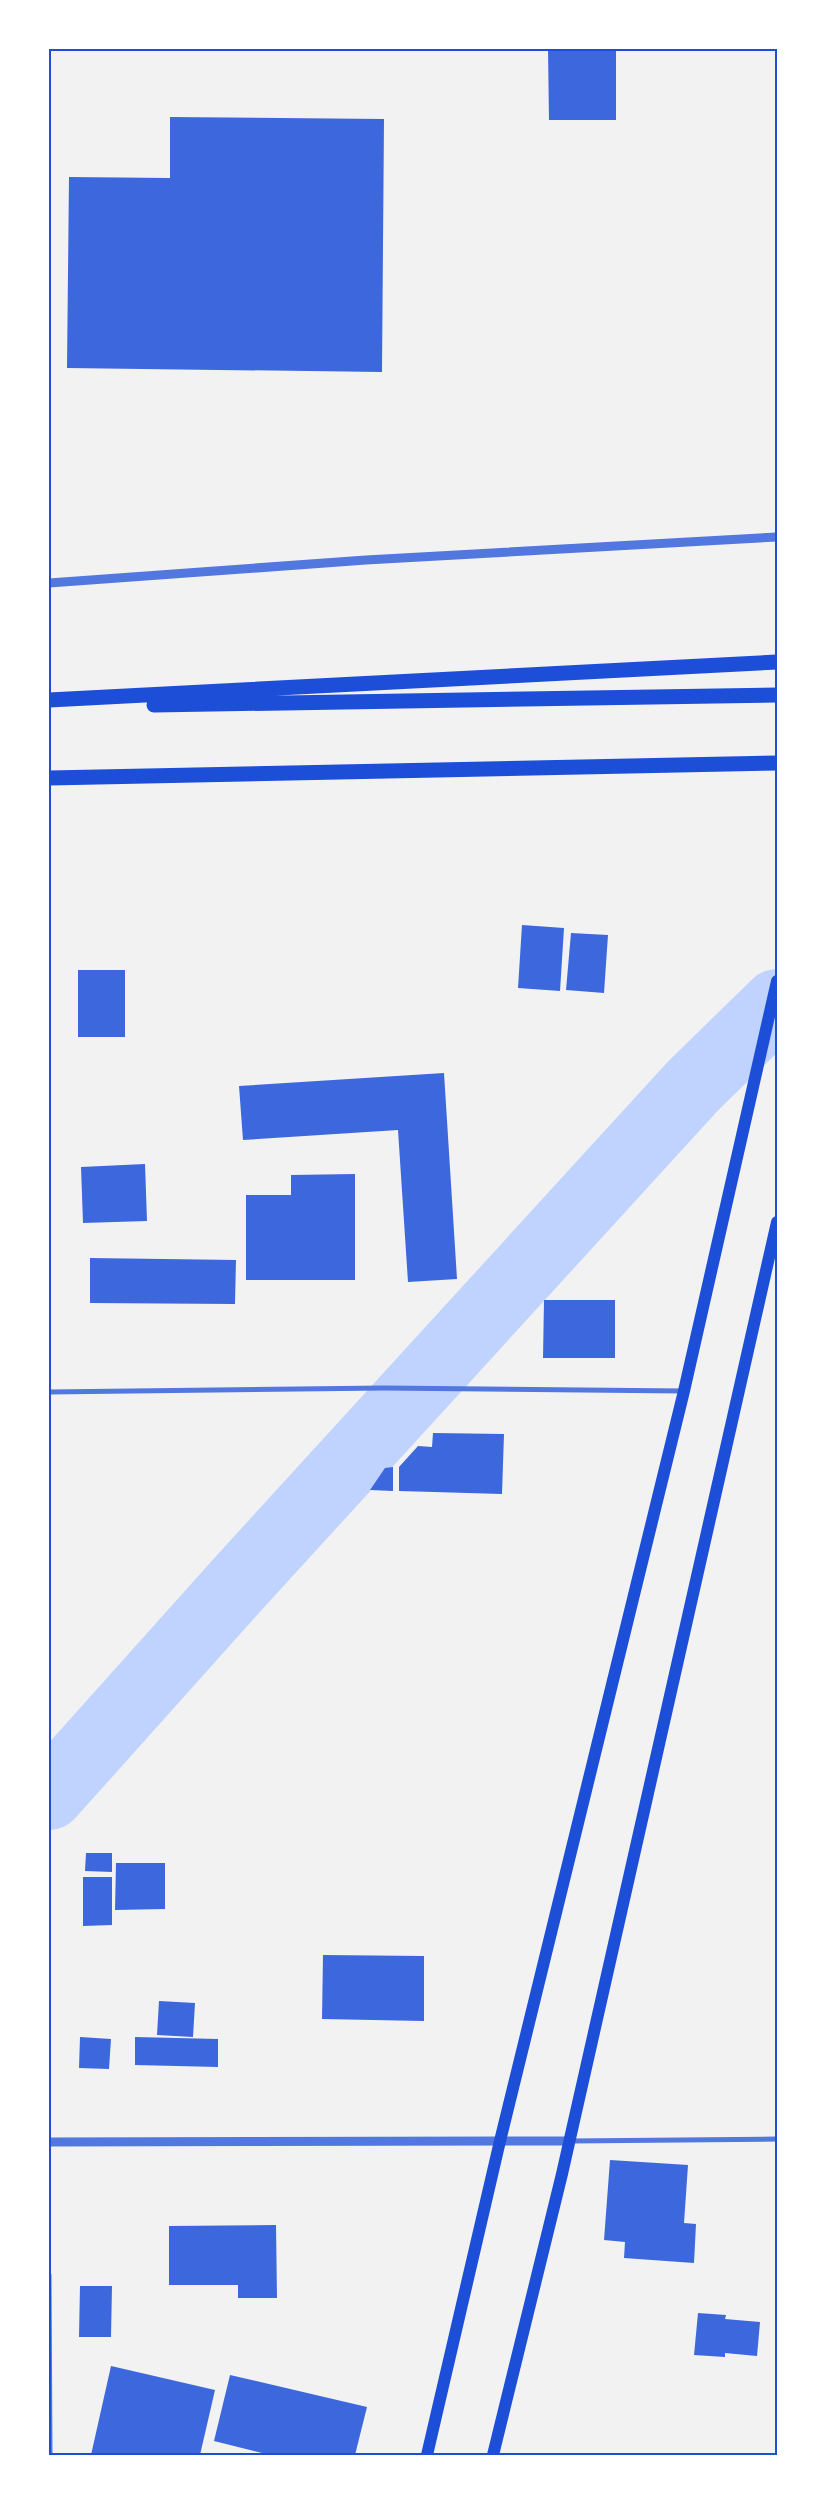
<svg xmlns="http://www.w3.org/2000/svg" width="826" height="2504" viewBox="0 0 826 2504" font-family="'Titillium Web',sans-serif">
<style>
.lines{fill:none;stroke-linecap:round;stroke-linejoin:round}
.river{stroke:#bfd3fe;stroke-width:70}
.building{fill:#3d67dc}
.minor{stroke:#5277de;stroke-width:5}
.tertiary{stroke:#5277de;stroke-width:9}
.primary{stroke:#1d4ed8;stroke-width:12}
.motorway{stroke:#1d4ed8;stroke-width:15}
.neatline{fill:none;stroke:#1d4ed8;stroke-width:2}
</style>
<rect width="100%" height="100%" fill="#f2f2f2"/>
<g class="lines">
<path class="river" d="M49,1795L238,1584L693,1086L777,1004"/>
</g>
<path class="building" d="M548,49H616V120H549Z
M170,117L384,119L382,372L67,368L69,177L170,178Z
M522,925L564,928L560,991L518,988Z
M571,933L608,935L604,993L566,990Z
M78,970H125V1037H78Z
M444,1073L457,1279L408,1282L398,1130L243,1140L239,1086Z
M145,1164L147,1221L83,1223L81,1167Z
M355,1174V1280H246V1195H291V1175Z
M90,1258L236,1260L235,1304L90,1303Z
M544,1300H615V1358H543Z
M433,1433L504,1434L502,1494L399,1491V1467L418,1446L432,1447Z
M393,1467V1491L370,1490L385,1468Z
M86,1853H112V1872L85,1871Z
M116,1863H165V1909L115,1910Z
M83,1877H112V1925L83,1926Z
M323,1955L424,1956V2021L322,2019Z
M159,2001L195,2003L193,2037L157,2035Z
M80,2037L111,2039L109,2069L79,2068Z
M135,2037L218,2039V2067L135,2065Z
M610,2160L688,2165L684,2223L696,2224L694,2263L624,2258L625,2242L604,2240Z
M276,2225L277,2298H238V2285H169V2226Z
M80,2286H112L111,2337H79Z
M698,2313L726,2315L725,2319L760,2322L757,2356L725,2353V2357L694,2355Z
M111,2366L215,2390L200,2455H91Z
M230,2375L367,2407L355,2455H270L214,2441Z"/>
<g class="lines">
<path class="minor" d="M49,1392L384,1388L683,1391
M570,2141L777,2139
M49,2275L50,2455"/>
<path class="tertiary" d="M49,583L366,560L777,537
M49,2142L569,2141"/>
<path class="primary" d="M427,2455L500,2141L684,1391L777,981
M493,2455L562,2174L777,1222"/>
<path class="motorway" d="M49,700L777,662
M154,705L777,695
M49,778L777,763"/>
</g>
<rect width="826" height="2504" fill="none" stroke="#ffffff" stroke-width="100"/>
<rect x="50" y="50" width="726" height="2404" class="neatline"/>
</svg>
